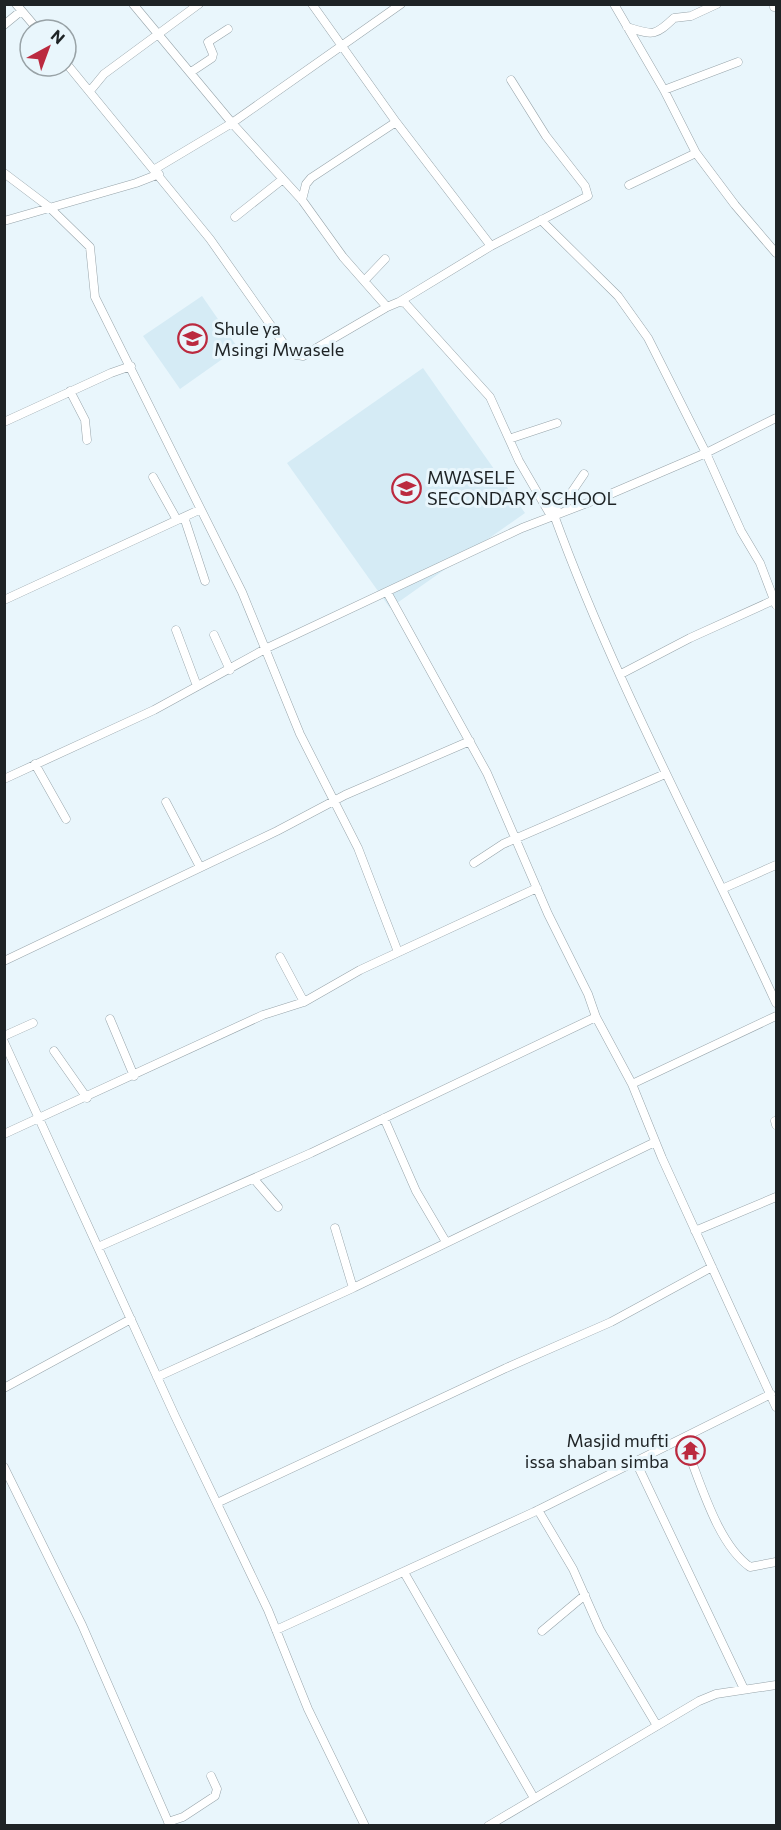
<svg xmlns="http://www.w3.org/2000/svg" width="781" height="1830" viewBox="0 0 781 1830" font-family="Commissioner,sans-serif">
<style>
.built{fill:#d5ebf5}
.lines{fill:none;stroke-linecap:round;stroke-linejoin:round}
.minor-casing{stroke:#97a4aa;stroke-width:9}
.minor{stroke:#fff;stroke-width:8}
.labels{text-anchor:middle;stroke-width:6;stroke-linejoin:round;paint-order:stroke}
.poi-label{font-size:18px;fill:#1e2325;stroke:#e9f6fc;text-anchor:start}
</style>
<rect width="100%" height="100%" fill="#e9f6fc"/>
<path class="built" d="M202,296L238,348L180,389L143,336Z
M423,368L525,513L390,608L287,463Z"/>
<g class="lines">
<defs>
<path id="minor" d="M16,4L38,30
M133,4L232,123L302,200L343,257L387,307
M312,4L396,122L491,246
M614,4L664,90L696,153L735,205L776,253
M774,7H776
M4,25L21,11
M627,27C653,35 654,37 674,18L691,16L717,4
M66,63L210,239L291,354L303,356L387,307L399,302L405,303L490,397L519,461L551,516
M191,72L212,58L213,54L208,42L228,29
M664,90L738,62
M90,91L104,74L199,4
M155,169L232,123L401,4
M4,173L49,207L90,247L95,297L242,592L300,734L358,848L398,952
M629,185L696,153
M302,200L306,184L311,178L396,122
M235,217L283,179
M541,220L618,296L648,338L706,453L741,531L760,563L776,605
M4,221L136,183L159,174
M365,280L385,259
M399,302L491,246L588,196L585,186L546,136L511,80
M70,391L85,420L87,440
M4,422L111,373L131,366
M509,439L557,423
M153,477L177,520
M549,512L567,499L584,474
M554,515C615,683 702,841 776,1003
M184,517L205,581
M387,592L487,773L548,914L588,994L596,1017L632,1084L662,1158L776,1407
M4,600L199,510
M176,630L197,686
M214,635L230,670
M621,674L690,638L774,600
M35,764L66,819
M4,779L154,710L267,648L522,528L608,495L706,453L776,418
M166,802L200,867
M474,863L503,844L665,774
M724,888L776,865
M280,957L304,1002
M4,961L277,831L345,795L470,741
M110,1019L134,1076
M4,1036L33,1023
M4,1042L175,1416L268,1610L308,1709L365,1826
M54,1051L87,1098
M632,1084L776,1016
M384,1118L416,1191L446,1242
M775,1121L776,1125
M4,1134L263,1015L304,1002L360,970L537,888
M254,1179L278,1207
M335,1228L353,1288
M695,1231L776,1197
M98,1247L311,1153L596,1017
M157,1377L353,1288L655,1142
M4,1388L131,1319
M683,1439C699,1477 716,1543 750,1567L776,1562
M636,1462L744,1689
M4,1467L82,1625L170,1826
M217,1503L506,1368L611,1322L712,1267
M538,1510L573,1569L600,1630L656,1724
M405,1574L534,1798
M276,1630L534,1512L771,1394
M542,1631L585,1595
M168,1822L183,1817L215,1796L217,1789L211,1776
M488,1826L699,1701L716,1694L776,1685"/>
</defs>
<use href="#minor" class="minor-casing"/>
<use href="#minor" class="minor"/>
</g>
<defs>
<symbol id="school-ring" viewBox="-11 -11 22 22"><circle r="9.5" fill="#e9f6fc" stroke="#bb2a3f" stroke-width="1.5"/><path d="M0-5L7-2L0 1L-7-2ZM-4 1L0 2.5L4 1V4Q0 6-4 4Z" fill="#bb2a3f"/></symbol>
<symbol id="temple-ring" viewBox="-11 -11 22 22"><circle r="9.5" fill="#e9f6fc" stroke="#bb2a3f" stroke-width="1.5"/><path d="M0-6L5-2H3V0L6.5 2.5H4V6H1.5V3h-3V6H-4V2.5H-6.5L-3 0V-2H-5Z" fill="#bb2a3f"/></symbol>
</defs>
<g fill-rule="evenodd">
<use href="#school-ring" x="176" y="322" width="33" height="33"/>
<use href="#school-ring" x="390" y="472" width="33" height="33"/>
<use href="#temple-ring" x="674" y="1434" width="33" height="33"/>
</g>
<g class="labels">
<g class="poi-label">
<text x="214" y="335">Shule ya<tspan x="214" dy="21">Msingi Mwasele</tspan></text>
<text x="427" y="484">MWASELE<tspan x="427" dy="21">SECONDARY SCHOOL</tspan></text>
<text x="669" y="1447" text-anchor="end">Masjid mufti<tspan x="669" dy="21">issa shaban simba</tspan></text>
</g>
</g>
<rect width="781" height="1830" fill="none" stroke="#1e2325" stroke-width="12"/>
<g transform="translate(48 48) rotate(41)"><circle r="28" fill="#e9f6fc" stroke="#98a2a6" stroke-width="1.5"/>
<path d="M0-4.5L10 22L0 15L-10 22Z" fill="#bb2a3f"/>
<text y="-9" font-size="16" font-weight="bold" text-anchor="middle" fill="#1e2325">N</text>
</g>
</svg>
